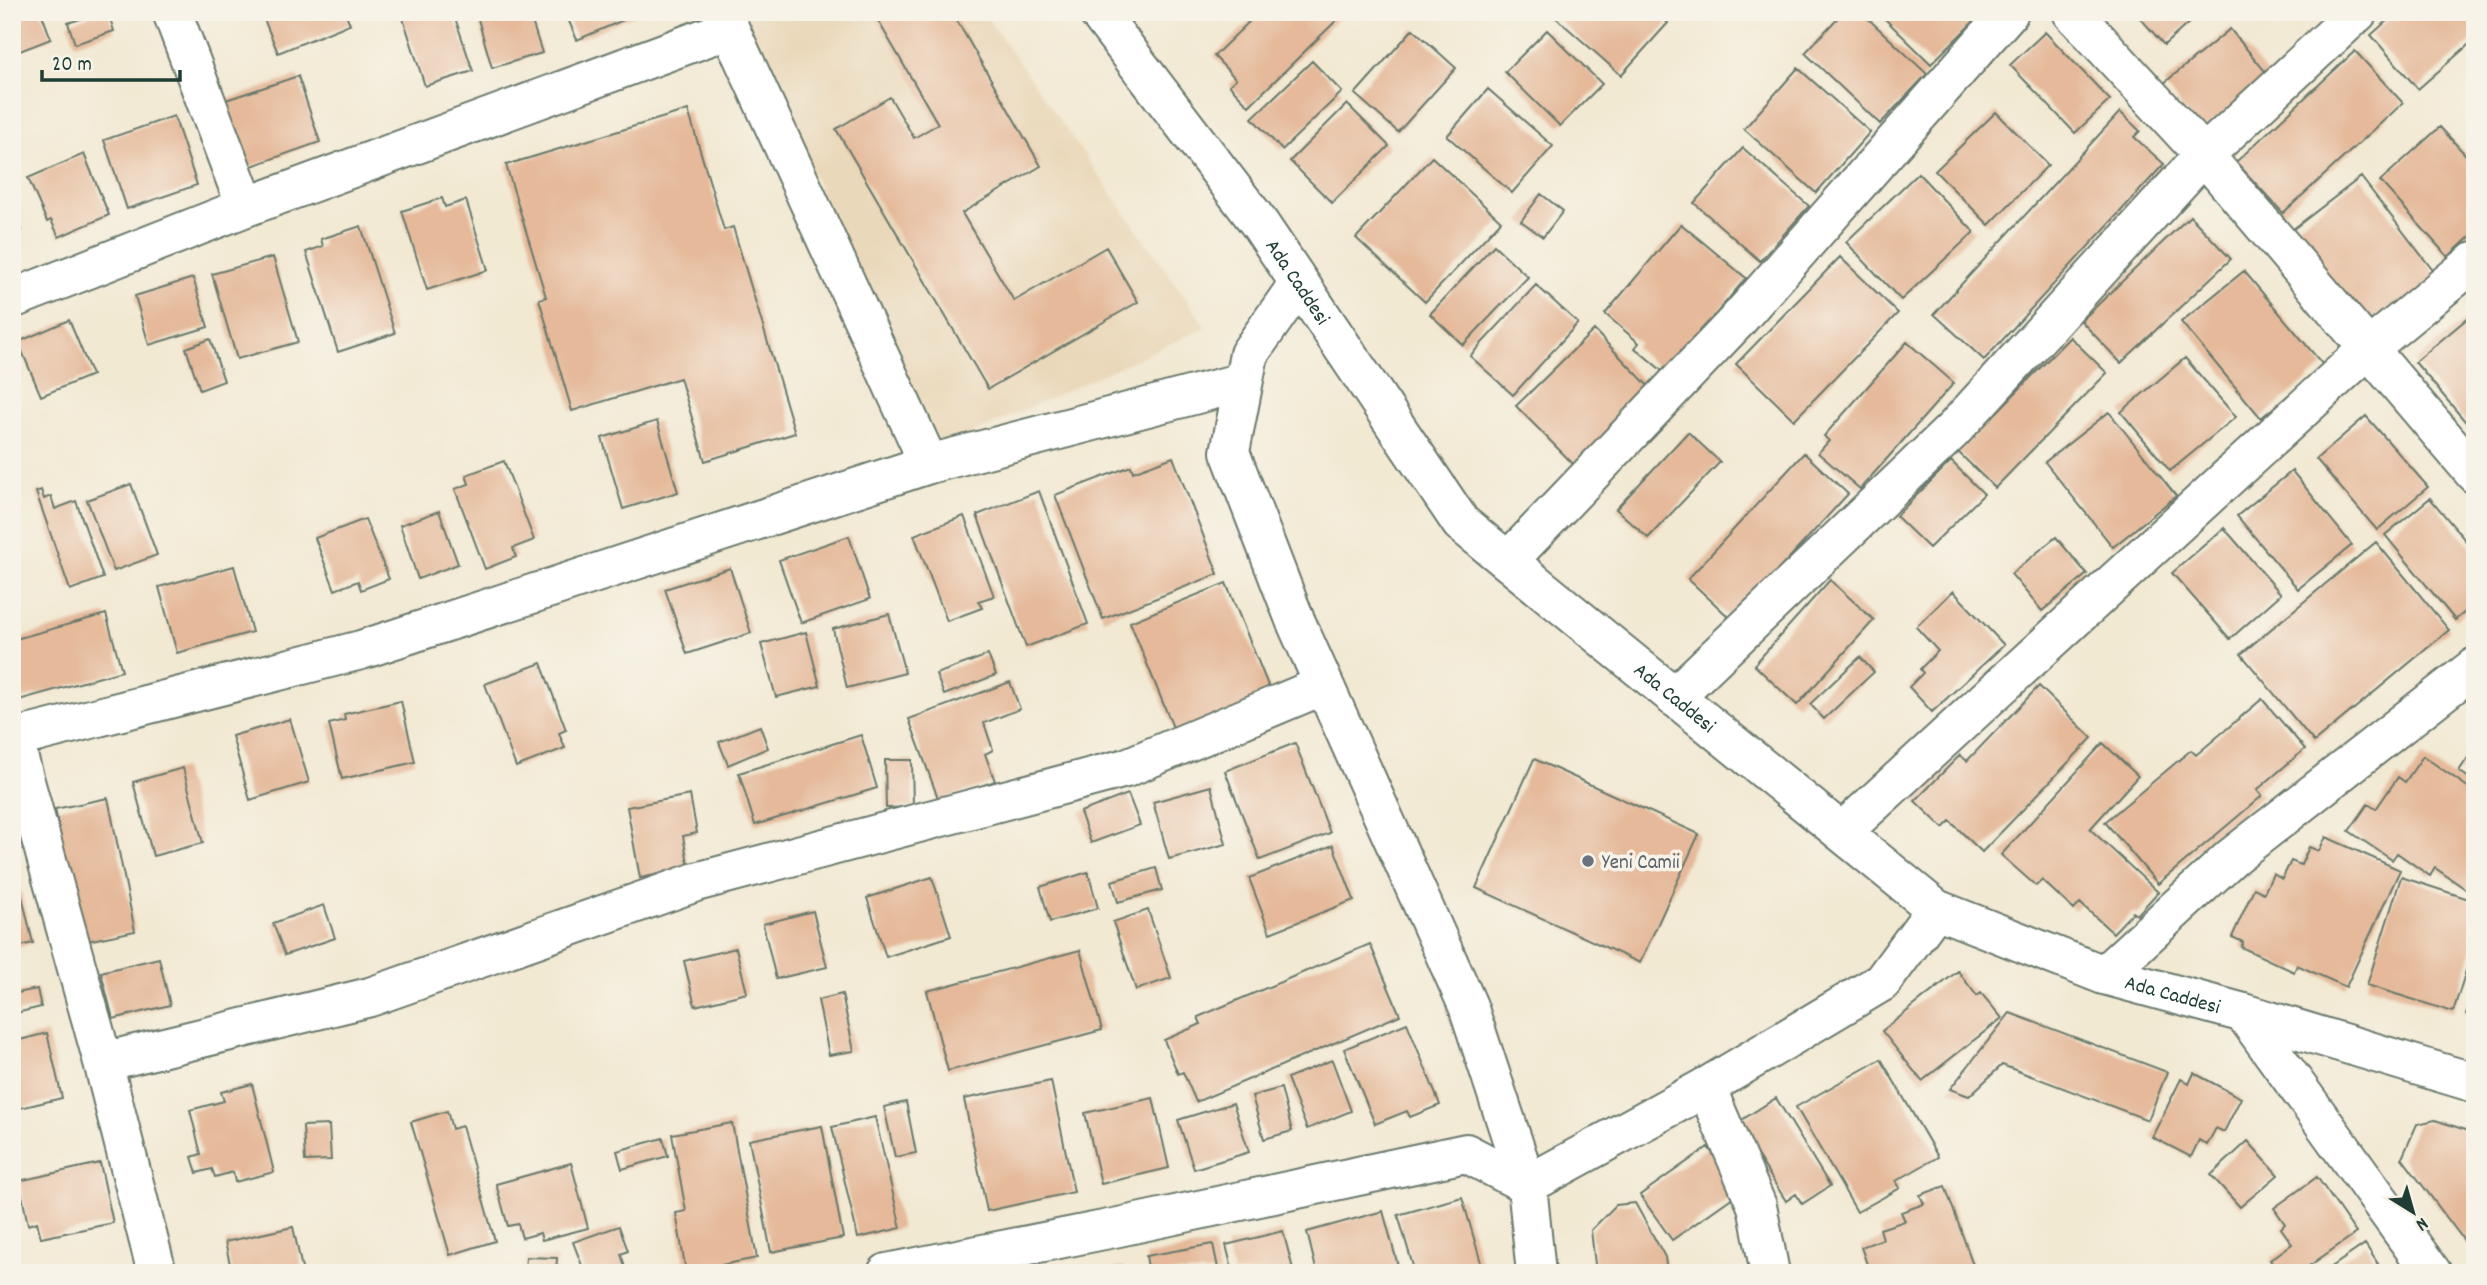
<svg xmlns="http://www.w3.org/2000/svg" width="2487" height="1285" viewBox="0 0 2487 1285" font-family="Dekko,sans-serif">
<style>
.built{fill:#ead8ba}
.building{fill:#e5b99a}
.lines{fill:none;stroke-linecap:round;stroke-linejoin:round}
.minor-casing{stroke:#69796c;stroke-width:42}
.tertiary-casing{stroke:#69796c;stroke-width:42}
.secondary-casing{stroke:#69796c;stroke-width:42}
.minor{stroke:#fff;stroke-width:38}
.tertiary{stroke:#fff;stroke-width:38}
.secondary{stroke:#fff;stroke-width:38}
.worship-dot{fill:#6b7280;stroke:#f7f3e8;stroke-width:2.5}
.labels{text-anchor:middle;stroke-width:7;stroke-linejoin:round;paint-order:stroke}
.street-label{font-size:21px;fill:#1f3d34;stroke:#f7f3e8}
.worship-label{font-size:21px;fill:#5b616d;stroke:#f7f3e8;text-anchor:start}
</style>
<rect width="100%" height="100%" fill="#f7f3e8"/>
<filter id="ink" filterUnits="userSpaceOnUse"><feTurbulence type="fractalNoise" baseFrequency=".0143" numOctaves="2"/><feDisplacementMap in="SourceGraphic" scale="14" xChannelSelector="R" yChannelSelector="G"/><feConvolveMatrix kernelMatrix="1 2 1 2 8 2 1 2 1" color-interpolation-filters="sRGB"/></filter>
<filter id="wash" filterUnits="userSpaceOnUse"><feTurbulence type="fractalNoise" baseFrequency=".00686" numOctaves="4" result="noise"/><feDisplacementMap in="SourceGraphic" scale="28" xChannelSelector="R" yChannelSelector="G"/><feGaussianBlur stdDeviation="1.57" result="paint"/><feColorMatrix in="noise" values="0 0 0 0 0 0 0 0 0 0 0 0 0 0 0 0 0 1.4 0 .05"/><feComposite in="paint" operator="in"/></filter>
<g filter="url(#wash)">
<rect width="100%" height="100%" fill="#f2e9d3"/>
<path class="built" d="M737,12H983L1206,327L941,448Z"/>
<g id="blocks">
<path class="building" d="M12,12H41L51,39L12,54Z
M101,12H108L114,31L75,44L68,23Z
M261,12H345L350,24L278,53Z
M401,12H453L473,71L425,86Z
M476,12H529L542,53L492,68Z
M565,12H642L577,40Z
M873,12H952L1041,166L962,213L1014,301L1106,247L1138,302L988,389L836,129L890,97L914,138L938,124Z
M1259,12H1345L1249,106L1229,85L1236,79L1214,56Z
M1559,12H1655L1668,23L1621,75L1555,17Z
M1843,12H1861L1927,74L1880,124L1805,53Z
M1878,12H1983L1931,64Z
M2135,12H2201L2164,45Z
M2397,12H2475V39L2418,89L2371,35Z
M1413,29L1456,68L1398,132L1355,94Z
M2230,29L2269,76L2201,131L2163,84Z
M1547,30L1602,84L1560,126L1505,72Z
M2045,32L2110,100L2075,133L2010,65Z
M2355,51L2403,103L2283,213L2236,162Z
M1312,61L1342,92L1282,150L1252,118Z
M1798,68L1870,132L1816,193L1744,129Z
M298,76L320,142L249,167L226,100Z
M1488,89L1553,146L1512,193L1447,136Z
M1347,104L1389,146L1332,203L1290,161Z
M688,110L724,230L733,227L795,433L705,461L680,378L572,411L539,299L546,297L506,165Z
M1996,112L2048,165L1989,225L1935,171Z
M2120,112L2140,131L2134,137L2164,164L1984,360L1934,314Z
M174,116L197,185L127,209L104,140Z
M2440,127L2475,165V232L2448,257L2380,181Z
M1743,148L1809,206L1760,261L1694,203Z
M84,154L109,215L59,237L51,220L47,222L28,178Z
M1432,157L1501,221L1425,302L1356,238Z
M1918,173L1974,232L1901,300L1846,242Z
M2361,177L2438,277L2370,330L2292,230Z
M1541,194L1563,211L1543,237L1521,221Z
M442,198L445,207L466,200L488,270L427,290L402,211Z
M12,209L21,230L12,234Z
M2190,216L2231,259L2121,363L2081,321Z
M1681,224L1746,278L1666,374L1635,348L1639,343L1605,314Z
M361,226L395,333L338,352L306,252L323,246L321,239Z
M1494,245L1528,277L1463,345L1430,314Z
M273,257L298,342L237,359L212,274Z
M1840,257L1898,313L1794,420L1736,364Z
M2244,271L2324,366L2261,418L2181,322Z
M193,278L208,327L149,345L135,296Z
M1536,285L1578,323L1513,395L1470,356Z
M2469,317L2475,324V433L2415,362Z
M69,320L92,375L41,396L18,342Z
M1594,330L1658,396L1581,472L1516,406Z
M2070,337L2107,373L1995,488L1958,452Z
M210,339L224,381L200,390L186,348Z
M1907,342L1954,383L1860,489L1818,453L1829,441L1824,436Z
M2185,358L2236,417L2170,471L2121,412Z
M2109,412L2176,496L2113,547L2045,462Z
M2366,416L2428,487L2377,530L2316,459Z
M657,421L678,492L623,509L602,438Z
M1688,432L1720,462L1648,538L1616,509Z
M1804,453L1848,494L1732,620L1688,579Z
M1173,457L1218,574L1103,619L1055,495L1131,466L1133,472Z
M504,461L534,540L513,548L516,557L485,569L455,489L469,484L466,475Z
M1951,461L1984,494L1929,548L1896,516Z
M2292,471L2352,545L2298,589L2237,516Z
M131,484L157,555L114,571L87,500Z
M41,490L44,499L51,496L55,509L76,501L103,578L70,590L36,492Z
M1039,491L1088,624L1026,647L977,515Z
M2430,498L2475,552V604L2455,620L2385,535Z
M439,511L458,564L418,579L400,525Z
M964,516L994,596L978,601L982,608L947,621L914,535Z
M365,519L389,579L361,590L358,581L335,590L315,538Z
M2224,528L2281,594L2230,639L2172,573Z
M849,536L870,599L801,623L779,560Z
M2056,537L2087,574L2042,611L2011,574Z
M2376,542L2449,630L2314,742L2241,654Z
M234,566L252,632L177,653L159,587Z
M730,568L751,633L687,654L665,589Z
M1830,580L1874,620L1797,705L1754,665Z
M1226,583L1272,695L1176,735L1130,622Z
M1953,591L2004,645L1932,712L1909,687L1923,673L1920,669L1938,651L1916,627Z
M106,614L122,671L12,702V640Z
M889,614L905,673L847,688L833,629Z
M806,632L820,686L776,697L761,644Z
M988,655L996,675L944,695L936,674Z
M1860,657L1874,672L1824,719L1810,704Z
M541,663L566,730L559,733L565,748L516,767L485,684Z
M1010,682L1020,709L984,723L993,750L985,754L995,781L939,801L909,719Z
M2039,686L2092,738L1982,852L1950,821L1943,828L1915,801L1960,755L1967,761Z
M2262,699L2305,749L2257,790L2262,796L2158,884L2105,822L2191,750L2196,755Z
M401,701L415,762L342,779L329,724L345,720L344,714Z
M290,719L309,782L250,800L232,736Z
M760,726L768,748L728,765L719,742Z
M861,735L877,788L755,825L739,773Z
M1295,743L1330,833L1260,860L1225,771Z
M2103,743L2138,776L2090,829L2158,892L2137,915L2133,912L2113,933L2080,903L2074,910L2042,880L2036,886L2001,855Z
M2475,747V782L2459,771Z
M2423,756L2475,792V885L2470,892L2435,868L2430,876L2397,853L2392,860L2349,831L2368,804L2376,809L2398,777L2405,782Z
M1534,759L1699,834L1640,963L1476,888Z
M885,760H912L913,807L886,808Z
M183,768L203,843L153,856L133,782Z
M1211,786L1226,844L1169,859L1153,802Z
M1128,794L1140,825L1091,843L1080,812Z
M690,795L697,833L683,836L689,868L640,878L627,807Z
M108,798L135,931L82,942L55,809Z
M2326,837L2400,870L2346,987L2297,965L2294,972L2241,947L2243,942L2232,937L2254,888L2264,893L2273,874L2282,879L2291,861L2301,865L2309,847L2319,851Z
M1333,845L1354,900L1270,933L1249,878Z
M1156,868L1162,890L1118,902L1112,881Z
M1088,872L1098,908L1050,922L1040,887Z
M17,875L33,943L12,948V876Z
M932,877L951,936L886,957L867,898Z
M2401,877L2475,901V942L2453,1012L2367,985Z
M324,905L335,938L285,955L273,923Z
M1148,910L1171,978L1136,990L1113,922Z
M813,911L827,967L776,979L763,924Z
M1370,944L1400,1015L1196,1102L1183,1072L1178,1074L1164,1040L1201,1024L1198,1017Z
M736,948L747,993L695,1006L684,961Z
M1080,950L1102,1030L948,1071L927,991Z
M159,958L170,1005L113,1019L101,972Z
M1958,971L1977,996L1981,993L2002,1018L1922,1081L1882,1031Z
M2475,987V1017L2466,1014Z
M37,989L41,1007L12,1014V994Z
M842,994L854,1051L829,1055L818,1000Z
M2010,1013L2167,1072L2148,1120L2002,1065L1969,1096L1950,1089Z
M1407,1023L1440,1105L1410,1117L1407,1111L1375,1124L1344,1049Z
M47,1033L62,1098L12,1110V1042Z
M1881,1059L1938,1157L1896,1181L1900,1188L1857,1212L1796,1107Z
M1332,1060L1351,1111L1307,1129L1287,1078Z
M2194,1073L2241,1098L2224,1132L2216,1128L2207,1145L2199,1140L2191,1157L2152,1137L2181,1079L2189,1084Z
M1051,1081L1074,1192L987,1211L964,1099Z
M252,1084L274,1172L235,1182L233,1172L215,1177L212,1169L197,1173L192,1157L201,1154L190,1110L224,1101L221,1092Z
M1281,1088L1292,1131L1264,1139L1252,1096Z
M1153,1098L1169,1168L1101,1184L1085,1113Z
M1776,1098L1830,1186L1802,1204L1796,1194L1786,1201L1737,1123Z
M906,1102L916,1153L895,1157L884,1107Z
M1233,1103L1249,1152L1194,1169L1178,1120Z
M447,1111L452,1129L462,1126L495,1241L450,1255L411,1122Z
M875,1117L901,1228L858,1238L832,1127Z
M2435,1120L2475,1133V1255L2402,1158L2417,1124Z
M732,1123L757,1258L686,1272L676,1213L686,1211L672,1134Z
M329,1125L331,1160L305,1161L303,1126Z
M822,1126L843,1238L771,1252L749,1140Z
M663,1138L668,1156L622,1169L617,1151Z
M2248,1141L2278,1175L2240,1207L2211,1175Z
M1708,1147L1740,1192L1672,1240L1640,1195Z
M100,1163L113,1223L41,1238L37,1222L28,1225L19,1181Z
M571,1163L588,1228L542,1240L540,1233L522,1238L518,1224L508,1226L496,1184Z
M2317,1177L2356,1233L2299,1273H2279L2270,1260L2292,1244L2281,1228L2285,1224L2274,1208Z
M1945,1186L1976,1273H1870L1861,1247L1883,1239L1880,1229L1905,1221L1901,1212L1924,1204L1920,1195Z
M1462,1197L1484,1273H1415L1398,1215Z
M1635,1203L1665,1257L1667,1273H1596L1591,1230L1616,1205Z
M1383,1211L1400,1273H1317L1307,1232Z
M619,1226L628,1251L621,1254L627,1273H585L573,1242Z
M293,1227L303,1273H232L225,1242Z
M1283,1231L1294,1273H1233L1226,1245Z
M1213,1244L1219,1273H1149L1146,1256Z
M2365,1244L2384,1273H2323Z
M526,1257L557,1258L556,1273H525Z
M1124,1267L1125,1273H1102V1272Z"/>
</g>
</g>
<g filter="url(#ink)">
<use href="#blocks" fill-opacity="0" stroke="#69796c" stroke-width="2"/>
<g class="lines">
<defs>
<path id="minor" d="M172,12L246,207
M722,12L929,464
M2072,12L2204,155L2475,474
M12,299L246,207L729,29
M1508,561L1735,323L2009,12
M1674,697L1953,430L2204,155L2358,12
M13,738L103,1062L157,1273
M12,739L361,650L929,464L1243,382
M1842,832L2368,349L2475,261
M2104,975L2232,857L2475,667
M103,1062L370,997L696,882L1126,768L1324,685
M1706,1087L1757,1206L1770,1273"/>
<path id="tertiary" d="M2244,1013L2432,1273
M1536,1273L1527,1185L1706,1087L1882,982L1936,909"/>
<g id="secondary">
<path id="s1" d="M1098,12L1259,223L1461,523L1936,909L2104,975L2244,1013L2475,1083"/>
<path d="M887,1273L1114,1228L1466,1153L1527,1185L1468,1006L1295,620L1230,452L1249,354L1299,283"/>
</g>
</defs>
<use href="#minor" class="minor-casing"/>
<use href="#tertiary" class="tertiary-casing"/>
<use href="#secondary" class="secondary-casing"/>
<use href="#minor" class="minor"/>
<use href="#tertiary" class="tertiary"/>
<use href="#secondary" class="secondary"/>
</g>
</g>
<circle class="worship-dot" cx="1588" cy="861" r="7"/>
<g class="labels">
<g class="street-label">
<text dy="7" stroke="none"><textPath href="#s1" startOffset="336">Ada Caddesi</textPath></text>
<text dy="7" stroke="none"><textPath href="#s1" startOffset="903">Ada Caddesi</textPath></text>
<text dy="7" stroke="none"><textPath href="#s1" startOffset="1491">Ada Caddesi</textPath></text>
</g>
<g class="worship-label">
<text x="1602" y="868">Yeni Camii</text>
</g>
</g>
<rect width="2487" height="1285" fill="none" stroke="#f7f3e8" stroke-width="42"/>
<g transform="translate(2413 1212) rotate(143)" stroke="#f7f3e8" stroke-width="5" paint-order="stroke">
<path d="M0-5L12 26L0 18L-12 26Z" fill="#1f3d34"/>
<text y="-10" font-size="19" font-weight="bold" text-anchor="middle" fill="#1f3d34">N</text>
</g>
<path d="M42 70v10h138v-10" fill="none" stroke="#1f3d34" stroke-width="3.5"/>
<text x="52" y="70" font-size="21" fill="#1f3d34" stroke="#f7f3e8" stroke-width="5" paint-order="stroke">20 m</text>
</svg>
